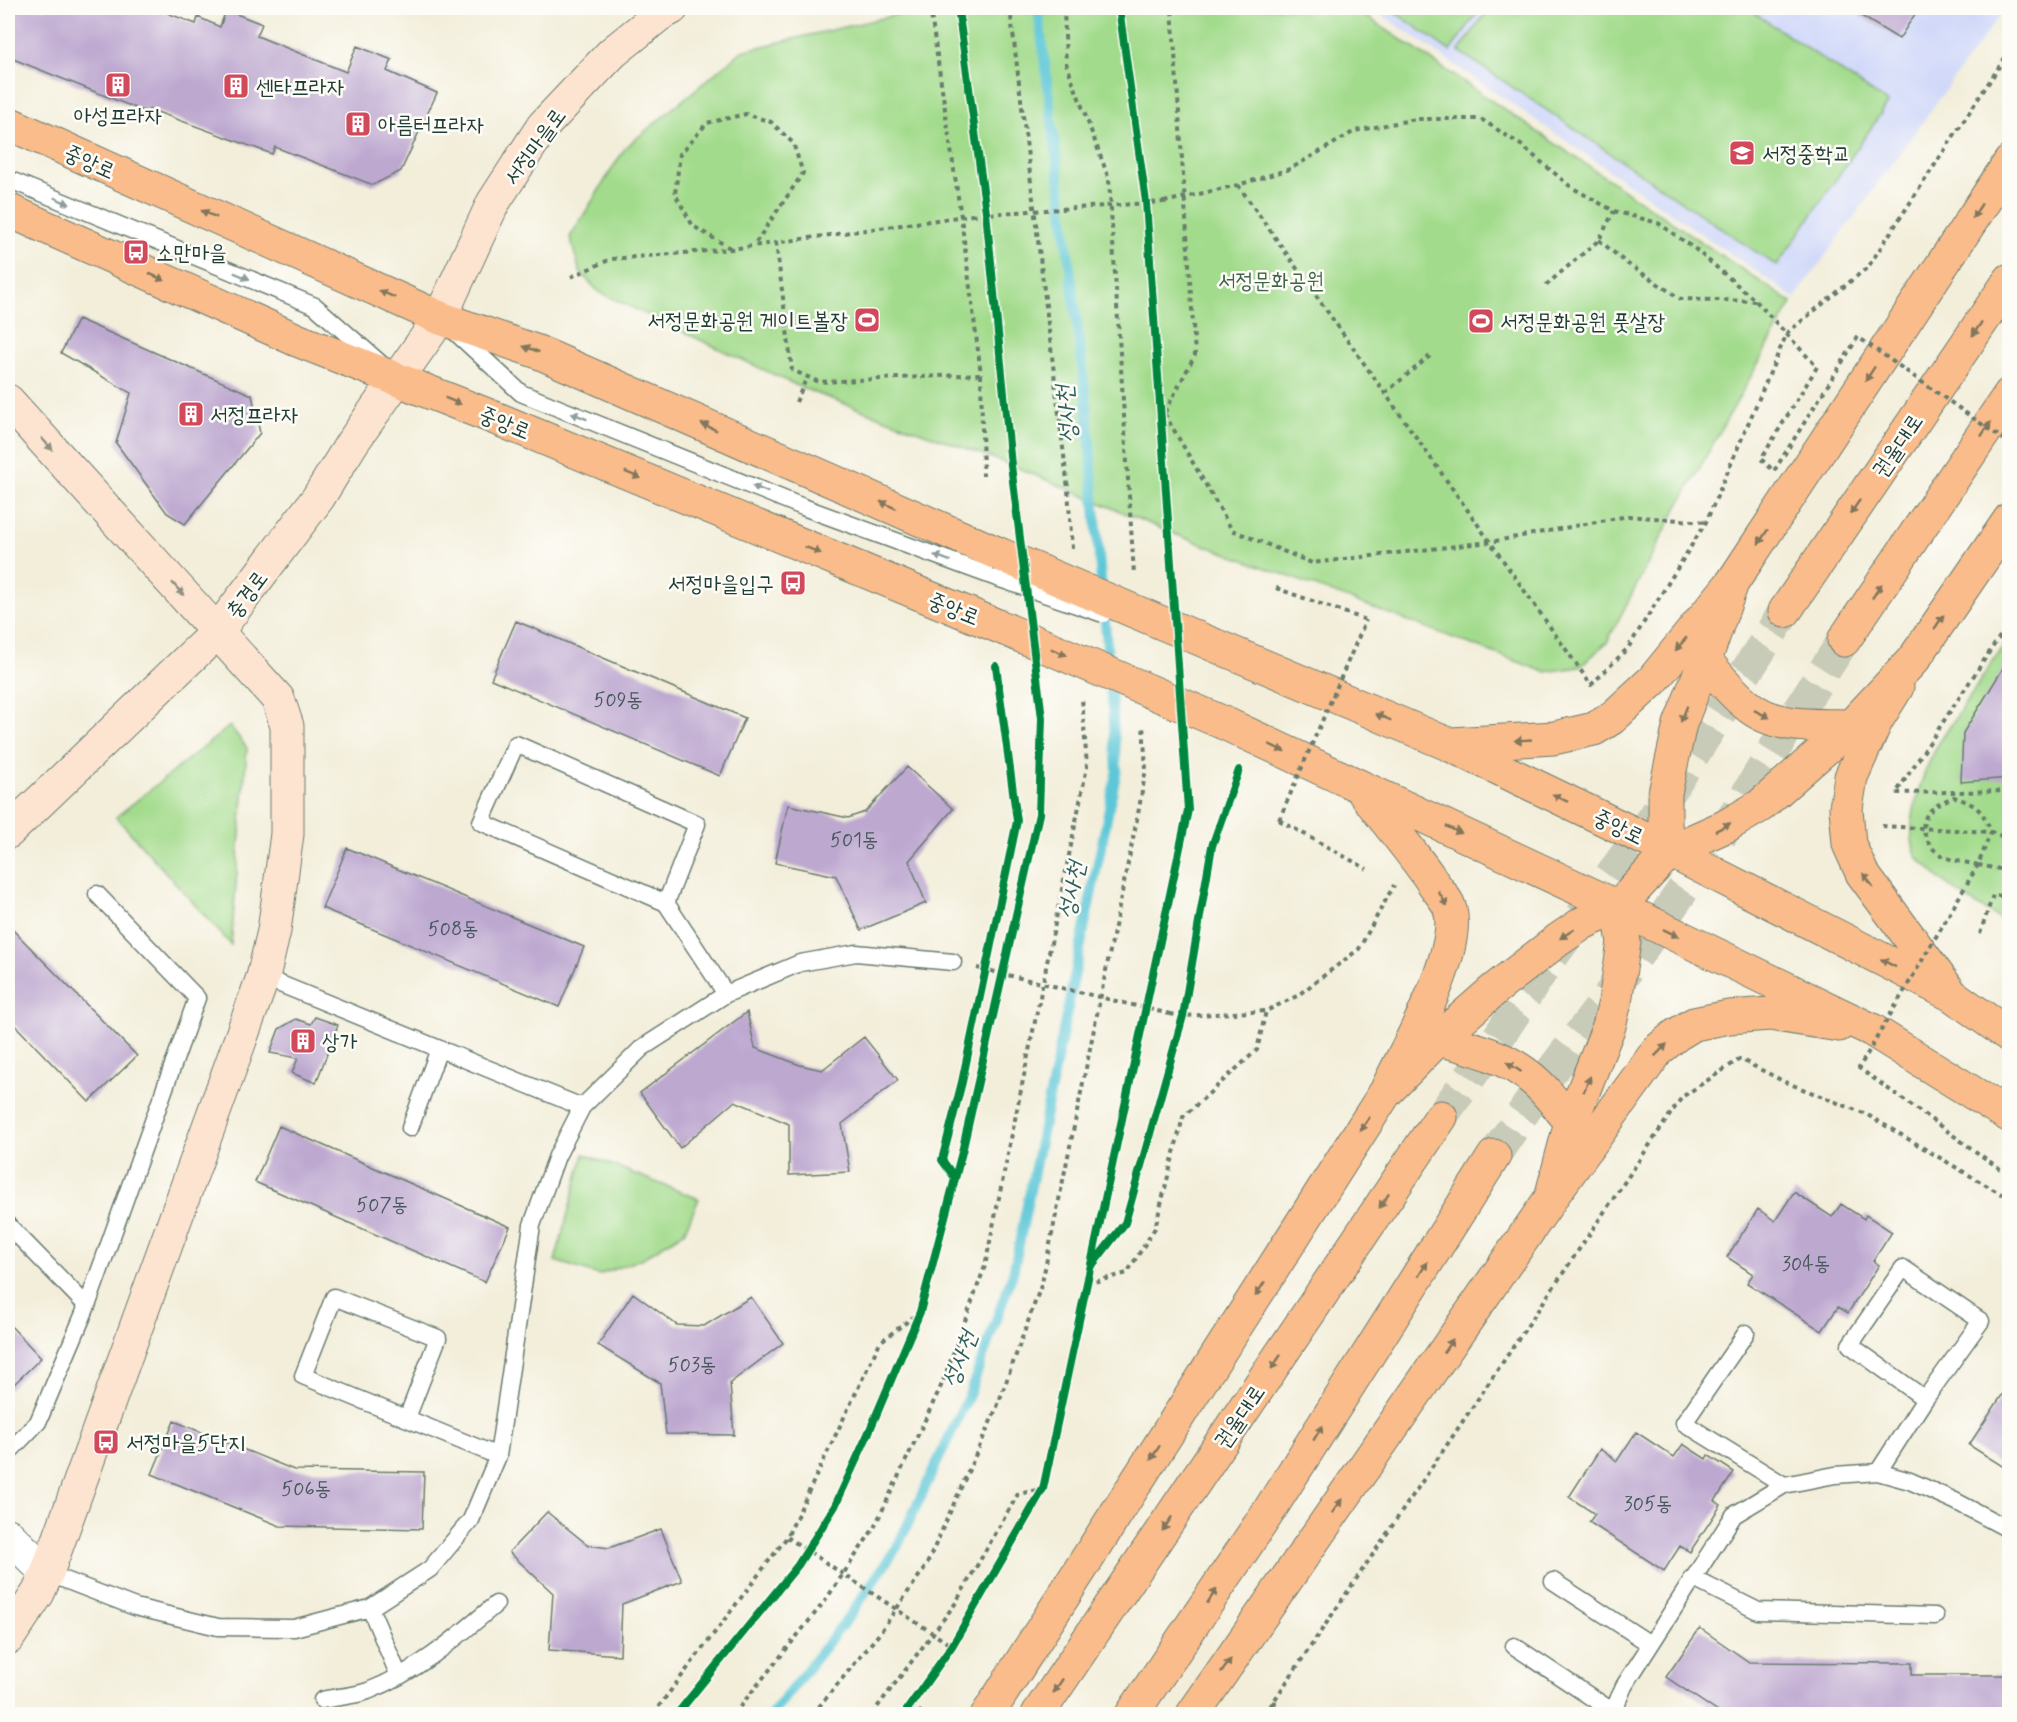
<svg xmlns="http://www.w3.org/2000/svg" width="2017" height="1722" viewBox="0 0 2017 1722" font-family="Mynerve,'Poor Story',sans-serif">
<style>
.built{fill:#d1d9f9}
.green{fill:#a3db8c;stroke:#618c60;stroke-width:1.5}
.lines{fill:none;stroke-linecap:round;stroke-linejoin:round}
.stream{stroke:#5dc7d8;stroke-width:10}
.building{fill:#bda8d0}
.highway-tunnel{stroke:#c9cbb9;stroke-width:33;stroke-dasharray:33 16;stroke-linecap:butt}
.lane-casing{stroke:#697b6e;stroke-width:19}
.street-casing{stroke:#697b6e;stroke-width:35}
.secondary-casing{stroke:#697b6e;stroke-width:35}
.primary-casing{stroke:#697b6e;stroke-width:35}
.highway-casing{stroke:#697b6e;stroke-width:35}
.path{stroke:#697b6e;stroke-width:4;stroke-dasharray:4.5 4.5;stroke-linecap:butt}
.lane{stroke:#fff;stroke-width:16}
.street{stroke:#fff;stroke-width:33}
.secondary{stroke:#fde4d1;stroke-width:33}
.primary{stroke:#fabc8b;stroke-width:33}
.highway{stroke:#fabc8b;stroke-width:33}
.lane-bridge-casing{stroke:#697b6e;stroke-width:19;stroke-linecap:butt}
.primary-bridge-casing{stroke:#697b6e;stroke-width:35;stroke-linecap:butt}
.path-bridge{stroke:#697b6e;stroke-width:4;stroke-dasharray:4.5 4.5;stroke-linecap:butt}
.lane-bridge{stroke:#fff;stroke-width:16}
.primary-bridge{stroke:#fabc8b;stroke-width:33}
.cycleway-casing{stroke:#fdfcf7;stroke-width:11}
.cycleway{stroke:#00873e;stroke-width:8}
.oneway{fill:#8f9e9a}
.oneway2{fill:#82765b}
.oneway3{fill:#8e9082}
.labels{text-anchor:middle;stroke-width:5;stroke-linejoin:round;paint-order:stroke}
.number-label{font-size:20px;fill:#46585b}
.poi-label{font-size:22px;fill:#1f3d34;stroke:#fdfcf7;text-anchor:start}
.street-label{font-size:22px;fill:#1f3d34;stroke:#fdfcf7}
.park-label{font-size:22px;fill:#40644a;stroke:#fdfcf7}
.water-label{font-size:24px;font-style:italic;fill:#2e605d;stroke:#fdfcf7}
</style>
<rect width="100%" height="100%" fill="#fdfcf7"/>
<filter id="ink" filterUnits="userSpaceOnUse"><feTurbulence type="fractalNoise" baseFrequency=".0167" numOctaves="2"/><feDisplacementMap in="SourceGraphic" scale="12" xChannelSelector="R" yChannelSelector="G"/><feConvolveMatrix kernelMatrix="1 2 1 2 8 2 1 2 1" color-interpolation-filters="sRGB"/></filter>
<filter id="wash" filterUnits="userSpaceOnUse"><feTurbulence type="fractalNoise" baseFrequency=".008" numOctaves="4" result="noise"/><feDisplacementMap in="SourceGraphic" scale="24" xChannelSelector="R" yChannelSelector="G"/><feGaussianBlur stdDeviation="1.35" result="paint"/><feColorMatrix in="noise" values="0 0 0 0 0 0 0 0 0 0 0 0 0 0 0 0 0 1.4 0 .05"/><feComposite in="paint" operator="in"/></filter>
<g filter="url(#wash)">
<rect width="100%" height="100%" fill="#f3eeda"/>
<path class="built" d="M1372,8H2005L1795,298Z"/>
<path class="green" d="M925,8H1354L1792,303L1671,519L1607,642L1580,667L1545,672L1169,532L1011,465L802,388L599,292L580,272L570,237L625,148L742,51Z
M1389,8H1481L1450,51Z
M1489,8H1747L1888,103L1777,266L1459,51Z
M2009,637V925C1981,907 1950,891 1927,866C1924,864 1919,860 1917,857C1902,828 1923,772 1937,746Z
M230,726L247,748L231,945L116,817Z
M584,1154L699,1199L684,1232L643,1258L599,1275L555,1261Z"/>
<g class="lines">
<path class="stream" d="M1038,8L1086,397L1102,592
M772,1714L850,1615L897,1547L969,1395L1013,1273L1117,770L1104,610"/>
</g>
<g id="blocks">
<path class="building" d="M8,8H154L196,24L198,17L220,27L226,10L262,24L257,36L346,72L357,46L392,60L387,71L437,93L401,171L373,185L275,147L272,154L149,109L148,113L8,57Z
M1848,8H1919L1899,39Z
M78,319L252,395L260,433L185,524L167,513L116,443L131,393L61,353Z
M516,621L745,718L720,776L491,679Z
M2010,657V778L1961,782L1963,733Z
M907,767L953,809L909,861L926,903L861,930L836,876L775,863L788,805L848,818L865,812Z
M347,848L584,947L559,1007L322,908Z
M8,925L137,1056L89,1102L8,1018Z
M747,1012L755,1048L800,1065L822,1070L864,1037L898,1080L842,1124L850,1172L789,1175V1124L735,1101L680,1148L640,1093Z
M315,1017L338,1025L316,1083L292,1073L298,1058L270,1053L279,1029L296,1019L311,1024Z
M279,1126L510,1227L485,1282L255,1182Z
M1794,1192L1832,1217L1841,1204L1864,1219L1866,1215L1892,1232L1873,1261L1879,1265L1848,1313L1838,1307L1822,1331L1747,1283L1753,1274L1727,1257L1758,1209L1775,1221Z
M633,1293L677,1325L704,1326L751,1297L783,1343L730,1383L734,1435L666,1434L660,1383L598,1345Z
M8,1323L41,1358L8,1390Z
M2010,1383V1471L1969,1445Z
M174,1421L294,1470L424,1472L422,1529L280,1526L152,1474Z
M1636,1432L1674,1457L1683,1444L1706,1459L1708,1455L1734,1472L1715,1501L1721,1505L1690,1552L1680,1546L1664,1571L1589,1522L1595,1514L1569,1497L1600,1449L1617,1461Z
M547,1512L588,1545L609,1548L661,1529L682,1581L622,1604L620,1655L549,1650L553,1593L509,1552Z
M1700,1628L1749,1662L1912,1663V1675H2010V1714H1721L1666,1677Z"/>
</g>
</g>
<g filter="url(#ink)">
<use href="#blocks" fill-opacity="0" stroke="#697b6e" stroke-width="1.5"/>
<g class="lines">
<path class="highway-tunnel" d="M1441,1117L1496,1041L1543,969L1652,819L1785,611
M1494,1156L1548,1076L1603,1004L1729,824L1791,722L1844,640"/>
<defs>
<path id="lane" d="M8,179L315,306L380,363
M454,331L521,393L803,507L997,578
M666,903L697,824L516,744L481,822L666,903L726,994
M263,977L582,1107
M410,1128L439,1049
M8,1225L87,1306
M1746,1333L1684,1423L1784,1485
M407,1418L438,1338L334,1297L303,1376L498,1456
M8,1453L38,1422L87,1306L197,998L97,894
M1878,1472L1925,1399L1981,1321L1903,1268L1850,1345L1925,1399
M47,1573L135,1607L218,1627L294,1628L370,1608L430,1569L471,1520L498,1456L532,1225L557,1156L582,1107L642,1048L726,994L800,963L856,953L953,962
M1692,1578L1758,1611L1935,1616
M1553,1581L1650,1644
M370,1608L399,1676
M1514,1646L1612,1711
M322,1700C336,1697 354,1696 368,1691C417,1672 456,1638 496,1604
M1612,1714L1624,1686L1734,1515L1784,1485L1835,1475L1878,1472L1910,1481L1955,1501L2010,1530"/>
<path id="street" d="M8,1535L47,1573"/>
<path id="secondary" d="M8,401L278,699L287,726V834L274,931L263,977L47,1573L38,1593L8,1638
M8,832L216,633L318,498L352,443L440,318L493,203L543,126L612,53L659,15L672,8"/>
<path id="primary" d="M8,123L440,318L538,352L999,554
M8,210L297,340L500,420L1005,629
M1214,645L1448,744L1670,851L1952,995L2010,1036
M1897,687L1876,721L1851,777L1846,808L1849,844L1862,873L1949,991
M1224,723L1618,907L1872,1030L2010,1116
M1451,744L1554,738L1594,729L1612,718L1653,680L1731,584
M1363,791C1385,820 1409,848 1430,878C1435,887 1443,895 1448,904C1467,944 1406,1049 1388,1087
M1552,1196L1658,1050L1676,1035L1694,1024L1729,1017L1770,1014L1839,1025"/>
<path id="highway" d="M1785,611L2010,280
M1844,640L2010,394
M1705,660C1718,676 1731,692 1747,705C1775,729 1816,725 1851,726
M1670,851L1665,825V793L1680,724L1705,660L1732,583L2010,162
M1438,1039C1474,1048 1509,1057 1537,1083C1549,1094 1560,1109 1571,1122
M988,1714L1385,1093L1438,1039L1495,989L1558,940L1583,923L1618,907L1670,851L1726,826L1760,806L1851,726L1914,659L2010,519
M1038,1714L1441,1117
M1132,1714L1267,1514L1494,1156
M1193,1714L1551,1198L1571,1122L1609,1026L1615,1002L1624,942L1618,907"/>
</defs>
<use href="#lane" class="lane-casing"/>
<use href="#street" class="street-casing"/>
<use href="#secondary" class="secondary-casing"/>
<use href="#primary" class="primary-casing"/>
<use href="#highway" class="highway-casing"/>
<path class="path" d="M930,8L961,217L981,374L983,476
M1010,8L1068,489L1072,549
M1064,8L1066,63L1109,179L1134,574
M1238,185L1591,685L1628,648L1706,522L1787,333L1868,267L2010,50
M1164,202L1238,185L1290,169L1355,131L1416,119H1481L1521,145L1571,187L1614,211L1658,223L1694,248L1756,301L1817,367
M1599,240L1625,262L1681,299L1756,301
M776,242L792,370L819,382L981,374
M730,248L693,226L675,194L680,154L707,123L746,114L771,122L793,143L803,173L754,245
M571,277L611,259L731,249L972,215
M1546,285L1599,240L1614,211
M1385,393L1430,356
M796,402L807,377
M1160,406L1232,530L1312,563L1490,542L1628,516L1706,522
M1165,412L1195,355L1172,8
M1276,588L1366,620
M2010,621L1896,793L2010,791
M1279,820L1367,869
M1882,826L1991,832L2010,839
M1978,865L2010,871
M1980,934L1993,895L2010,897
M977,968L991,971
M1170,1014L1183,1016L1266,1011L1297,996L1359,949L1394,885
M1087,1284L1127,1273L1155,1228L1183,1117L1257,1050L1266,1011
M911,1706L924,1714
M653,1714L787,1537L880,1342L920,1312
M734,1714L825,1601L874,1528L942,1384L985,1266L1087,767L1082,698
M813,1714L879,1634L926,1566L997,1407L1042,1283L1138,814L1146,769L1143,725
M872,1714L955,1604L1018,1494L1043,1489
M1265,1714L1682,1097L1740,1059L1785,1082L1866,1114L2001,1194L2010,1191
M1274,1714L1275,1700"/>
<use href="#lane" class="lane"/>
<use href="#street" class="street"/>
<use href="#secondary" class="secondary"/>
<use href="#primary" class="primary"/>
<use href="#highway" class="highway"/>
<defs>
<path id="lane-bridge" d="M997,578L1103,614"/>
<path id="primary-bridge" d="M999,554L1214,645
M1005,629L1224,723"/>
</defs>
<use href="#lane-bridge" class="lane-bridge-casing"/>
<use href="#primary-bridge" class="primary-bridge-casing"/>
<path class="path-bridge" d="M972,215L1164,202
M1817,367L1761,459L1774,471L1858,337L2010,444
M1279,820L1366,620
M1978,865C1966,862 1951,861 1941,855C1933,850 1930,846 1926,837C1916,816 1937,803 1954,797C1977,805 1982,809 1991,832L1978,865L1859,1068L2010,1176
M991,971L1170,1014
M787,1537L952,1646"/>
<use href="#lane-bridge" class="lane-bridge"/>
<use href="#primary-bridge" class="primary-bridge"/>
<defs>
<path id="cycleway" d="M955,1178L942,1160L962,1082L1017,821L996,666
M1093,1264L1125,1223L1183,1016L1212,846L1239,770
M677,1714L798,1565L835,1506L869,1432L920,1312L962,1152L1039,814L1042,718L1011,465L986,212L958,8
M904,1714L952,1646L1043,1489L1188,810L1146,202L1119,8"/>
</defs>
<use href="#cycleway" class="cycleway-casing"/>
<use href="#cycleway" class="cycleway"/>
</g>
<defs><path id="oneway-solid" d="M-6-.8H1V-3.2L6.5 0L1 3.2V.8H-6Z" transform="scale(1.5)"/></defs>
<g class="oneway">
<use href="#oneway-solid" transform="translate(62 201) rotate(23)"/>
<use href="#oneway-solid" transform="translate(242 276) rotate(23)"/>
<use href="#oneway-solid" transform="translate(579 416) rotate(-158)"/>
<use href="#oneway-solid" transform="translate(760 489) rotate(-158)"/>
<use href="#oneway-solid" transform="translate(942 558) rotate(-160)"/>
</g>
<g class="oneway2">
<use href="#oneway-solid" transform="translate(1977 211) rotate(123)"/>
<use href="#oneway-solid" transform="translate(209 214) rotate(-156)"/>
<use href="#oneway-solid" transform="translate(157 277) rotate(24)"/>
<use href="#oneway-solid" transform="translate(387 294) rotate(-156)"/>
<use href="#oneway-solid" transform="translate(1977 329) rotate(124)"/>
<use href="#oneway-solid" transform="translate(531 349) rotate(-160)"/>
<use href="#oneway-solid" transform="translate(1870 374) rotate(123)"/>
<use href="#oneway-solid" transform="translate(453 401) rotate(22)"/>
<use href="#oneway-solid" transform="translate(709 427) rotate(-156)"/>
<use href="#oneway-solid" transform="translate(1986 429) rotate(-56)"/>
<use href="#oneway-solid" transform="translate(633 475) rotate(22)"/>
<use href="#oneway-solid" transform="translate(888 505) rotate(-156)"/>
<use href="#oneway-solid" transform="translate(1855 507) rotate(124)"/>
<use href="#oneway-solid" transform="translate(1763 537) rotate(123)"/>
<use href="#oneway-solid" transform="translate(813 550) rotate(22)"/>
<use href="#oneway-solid" transform="translate(1877 591) rotate(-56)"/>
<use href="#oneway-solid" transform="translate(1939 622) rotate(-56)"/>
<use href="#oneway-solid" transform="translate(1681 644) rotate(130)"/>
<use href="#oneway-solid" transform="translate(1059 652) rotate(23)"/>
<use href="#oneway-solid" transform="translate(1684 714) rotate(112)"/>
<use href="#oneway-solid" transform="translate(1762 714) rotate(26)"/>
<use href="#oneway-solid" transform="translate(1383 717) rotate(-157)"/>
<use href="#oneway-solid" transform="translate(1523 740) rotate(177)"/>
<use href="#oneway-solid" transform="translate(1277 748) rotate(25)"/>
<use href="#oneway-solid" transform="translate(1560 798) rotate(-154)"/>
<use href="#oneway-solid" transform="translate(1723 827) rotate(-27)"/>
<use href="#oneway-solid" transform="translate(1454 830) rotate(25)"/>
<use href="#oneway-solid" transform="translate(1868 880) rotate(-127)"/>
<use href="#oneway-solid" transform="translate(1443 899) rotate(58)"/>
<use href="#oneway-solid" transform="translate(1671 933) rotate(26)"/>
<use href="#oneway-solid" transform="translate(1567 934) rotate(147)"/>
<use href="#oneway-solid" transform="translate(1888 963) rotate(-153)"/>
<use href="#oneway-solid" transform="translate(1661 1050) rotate(-45)"/>
<use href="#oneway-solid" transform="translate(1514 1067) rotate(-147)"/>
<use href="#oneway-solid" transform="translate(1587 1084) rotate(-67)"/>
<use href="#oneway-solid" transform="translate(1365 1124) rotate(123)"/>
<use href="#oneway-solid" transform="translate(1384 1201) rotate(124)"/>
<use href="#oneway-solid" transform="translate(1423 1269) rotate(-58)"/>
<use href="#oneway-solid" transform="translate(1260 1289) rotate(123)"/>
<use href="#oneway-solid" transform="translate(1448 1346) rotate(-55)"/>
<use href="#oneway-solid" transform="translate(1276 1362) rotate(124)"/>
<use href="#oneway-solid" transform="translate(1318 1433) rotate(-58)"/>
<use href="#oneway-solid" transform="translate(1155 1453) rotate(123)"/>
<use href="#oneway-solid" transform="translate(1337 1506) rotate(-55)"/>
<use href="#oneway-solid" transform="translate(1167 1524) rotate(124)"/>
<use href="#oneway-solid" transform="translate(1212 1596) rotate(-56)"/>
<use href="#oneway-solid" transform="translate(1226 1666) rotate(-55)"/>
<use href="#oneway-solid" transform="translate(1058 1686) rotate(124)"/>
</g>
<g class="oneway3">
<use href="#oneway-solid" transform="translate(47 444) rotate(48)"/>
<use href="#oneway-solid" transform="translate(178 589) rotate(48)"/>
</g>
</g>
<defs>
<symbol id="building-square" viewBox="-11 -11 22 22"><rect x="-9" y="-9" width="18" height="18" rx="4" fill="#d1495b" stroke="#fdfcf7"/><path d="M-4-6H4V6H1V3H-1V6H-4ZM-2.5-4.3h1.7v1.8h-1.7ZM.8-4.3h1.7v1.8H.8ZM-2.5-1h1.7V.8h-1.7ZM.8-1h1.7V.8H.8Z" fill="#fff"/></symbol>
<symbol id="school-square" viewBox="-11 -11 22 22"><rect x="-9" y="-9" width="18" height="18" rx="4" fill="#d1495b" stroke="#fdfcf7"/><path d="M0-5L7-2L0 1L-7-2ZM-4 1L0 2.5L4 1V4Q0 6-4 4Z" fill="#fff"/></symbol>
<symbol id="bus-square" viewBox="-11 -11 22 22"><rect x="-9" y="-9" width="18" height="18" rx="4" fill="#d1495b" stroke="#fdfcf7"/><path d="M-5-6H5V4H4V6H2V4H-2V6H-4V4H-5ZM-3.5-4V0h7V-4ZM-3.5 1.2v1.5H-2V1.2ZM2 1.2v1.5H3.5V1.2Z" fill="#fff"/></symbol>
<symbol id="stadium-square" viewBox="-11 -11 22 22"><rect x="-9" y="-9" width="18" height="18" rx="4" fill="#d1495b" stroke="#fdfcf7"/><path d="M0-5a6.5 5 0 1 0 0 10a6.5 5 0 1 0 0-10ZM-3.5-1.8h7v3.6h-7Z" fill="#fff"/></symbol>
</defs>
<g fill-rule="evenodd">
<use href="#building-square" x="103" y="70" width="30" height="30"/>
<use href="#building-square" x="221" y="71" width="30" height="30"/>
<use href="#building-square" x="343" y="109" width="30" height="30"/>
<use href="#school-square" x="1727" y="138" width="30" height="30"/>
<use href="#bus-square" x="121" y="237" width="30" height="30"/>
<use href="#stadium-square" x="852" y="305" width="30" height="30"/>
<use href="#stadium-square" x="1466" y="306" width="30" height="30"/>
<use href="#building-square" x="176" y="399" width="30" height="30"/>
<use href="#bus-square" x="778" y="568" width="30" height="30"/>
<use href="#building-square" x="288" y="1026" width="30" height="30"/>
<use href="#bus-square" x="91" y="1427" width="30" height="30"/>
</g>
<g class="labels">
<g class="number-label">
<text x="618" y="706">509동</text>
<text x="854" y="846">501동</text>
<text x="453" y="935">508동</text>
<text x="382" y="1211">507동</text>
<text x="1806" y="1270">304동</text>
<text x="692" y="1371">503동</text>
<text x="306" y="1495">506동</text>
<text x="1648" y="1510">305동</text>
</g>
<g class="poi-label">
<text x="256" y="94">센타프라자</text>
<text x="118" y="123" text-anchor="middle">아성프라자</text>
<text x="378" y="132">아름터프라자</text>
<text x="1762" y="161">서정중학교</text>
<text x="156" y="260">소만마을</text>
<text x="848" y="328" text-anchor="end">서정문화공원 게이트볼장</text>
<text x="1500" y="329">서정문화공원 풋살장</text>
<text x="210" y="422">서정프라자</text>
<text x="774" y="591" text-anchor="end">서정마을입구</text>
<text x="322" y="1049">상가</text>
<text x="126" y="1450">서정마을5단지</text>
</g>
<g class="street-label">
<text transform="translate(534 146) rotate(-54)" y="8">서정마을로</text>
<text transform="translate(90 161) rotate(24)" y="8">중앙로</text>
<text transform="translate(505 422) rotate(22)" y="8">중앙로</text>
<text transform="translate(1897 445) rotate(-56)" y="8">권율대로</text>
<text transform="translate(246 594) rotate(-53)" y="8">충경로</text>
<text transform="translate(954 608) rotate(22)" y="8">중앙로</text>
<text transform="translate(1619 826) rotate(26)" y="8">중앙로</text>
<text transform="translate(1239 1416) rotate(-56)" y="8">권율대로</text>
</g>
<g class="park-label">
<text x="1271" y="288">서정문화공원</text>
</g>
<g class="water-label">
<text transform="translate(1066 414) rotate(-95)" y="8">성사천</text>
<text transform="translate(1071 890) rotate(-78)" y="8">성사천</text>
<text transform="translate(959 1359) rotate(-69)" y="8">성사천</text>
</g>
</g>
<rect width="2017" height="1722" fill="none" stroke="#fdfcf7" stroke-width="30"/>
</svg>
